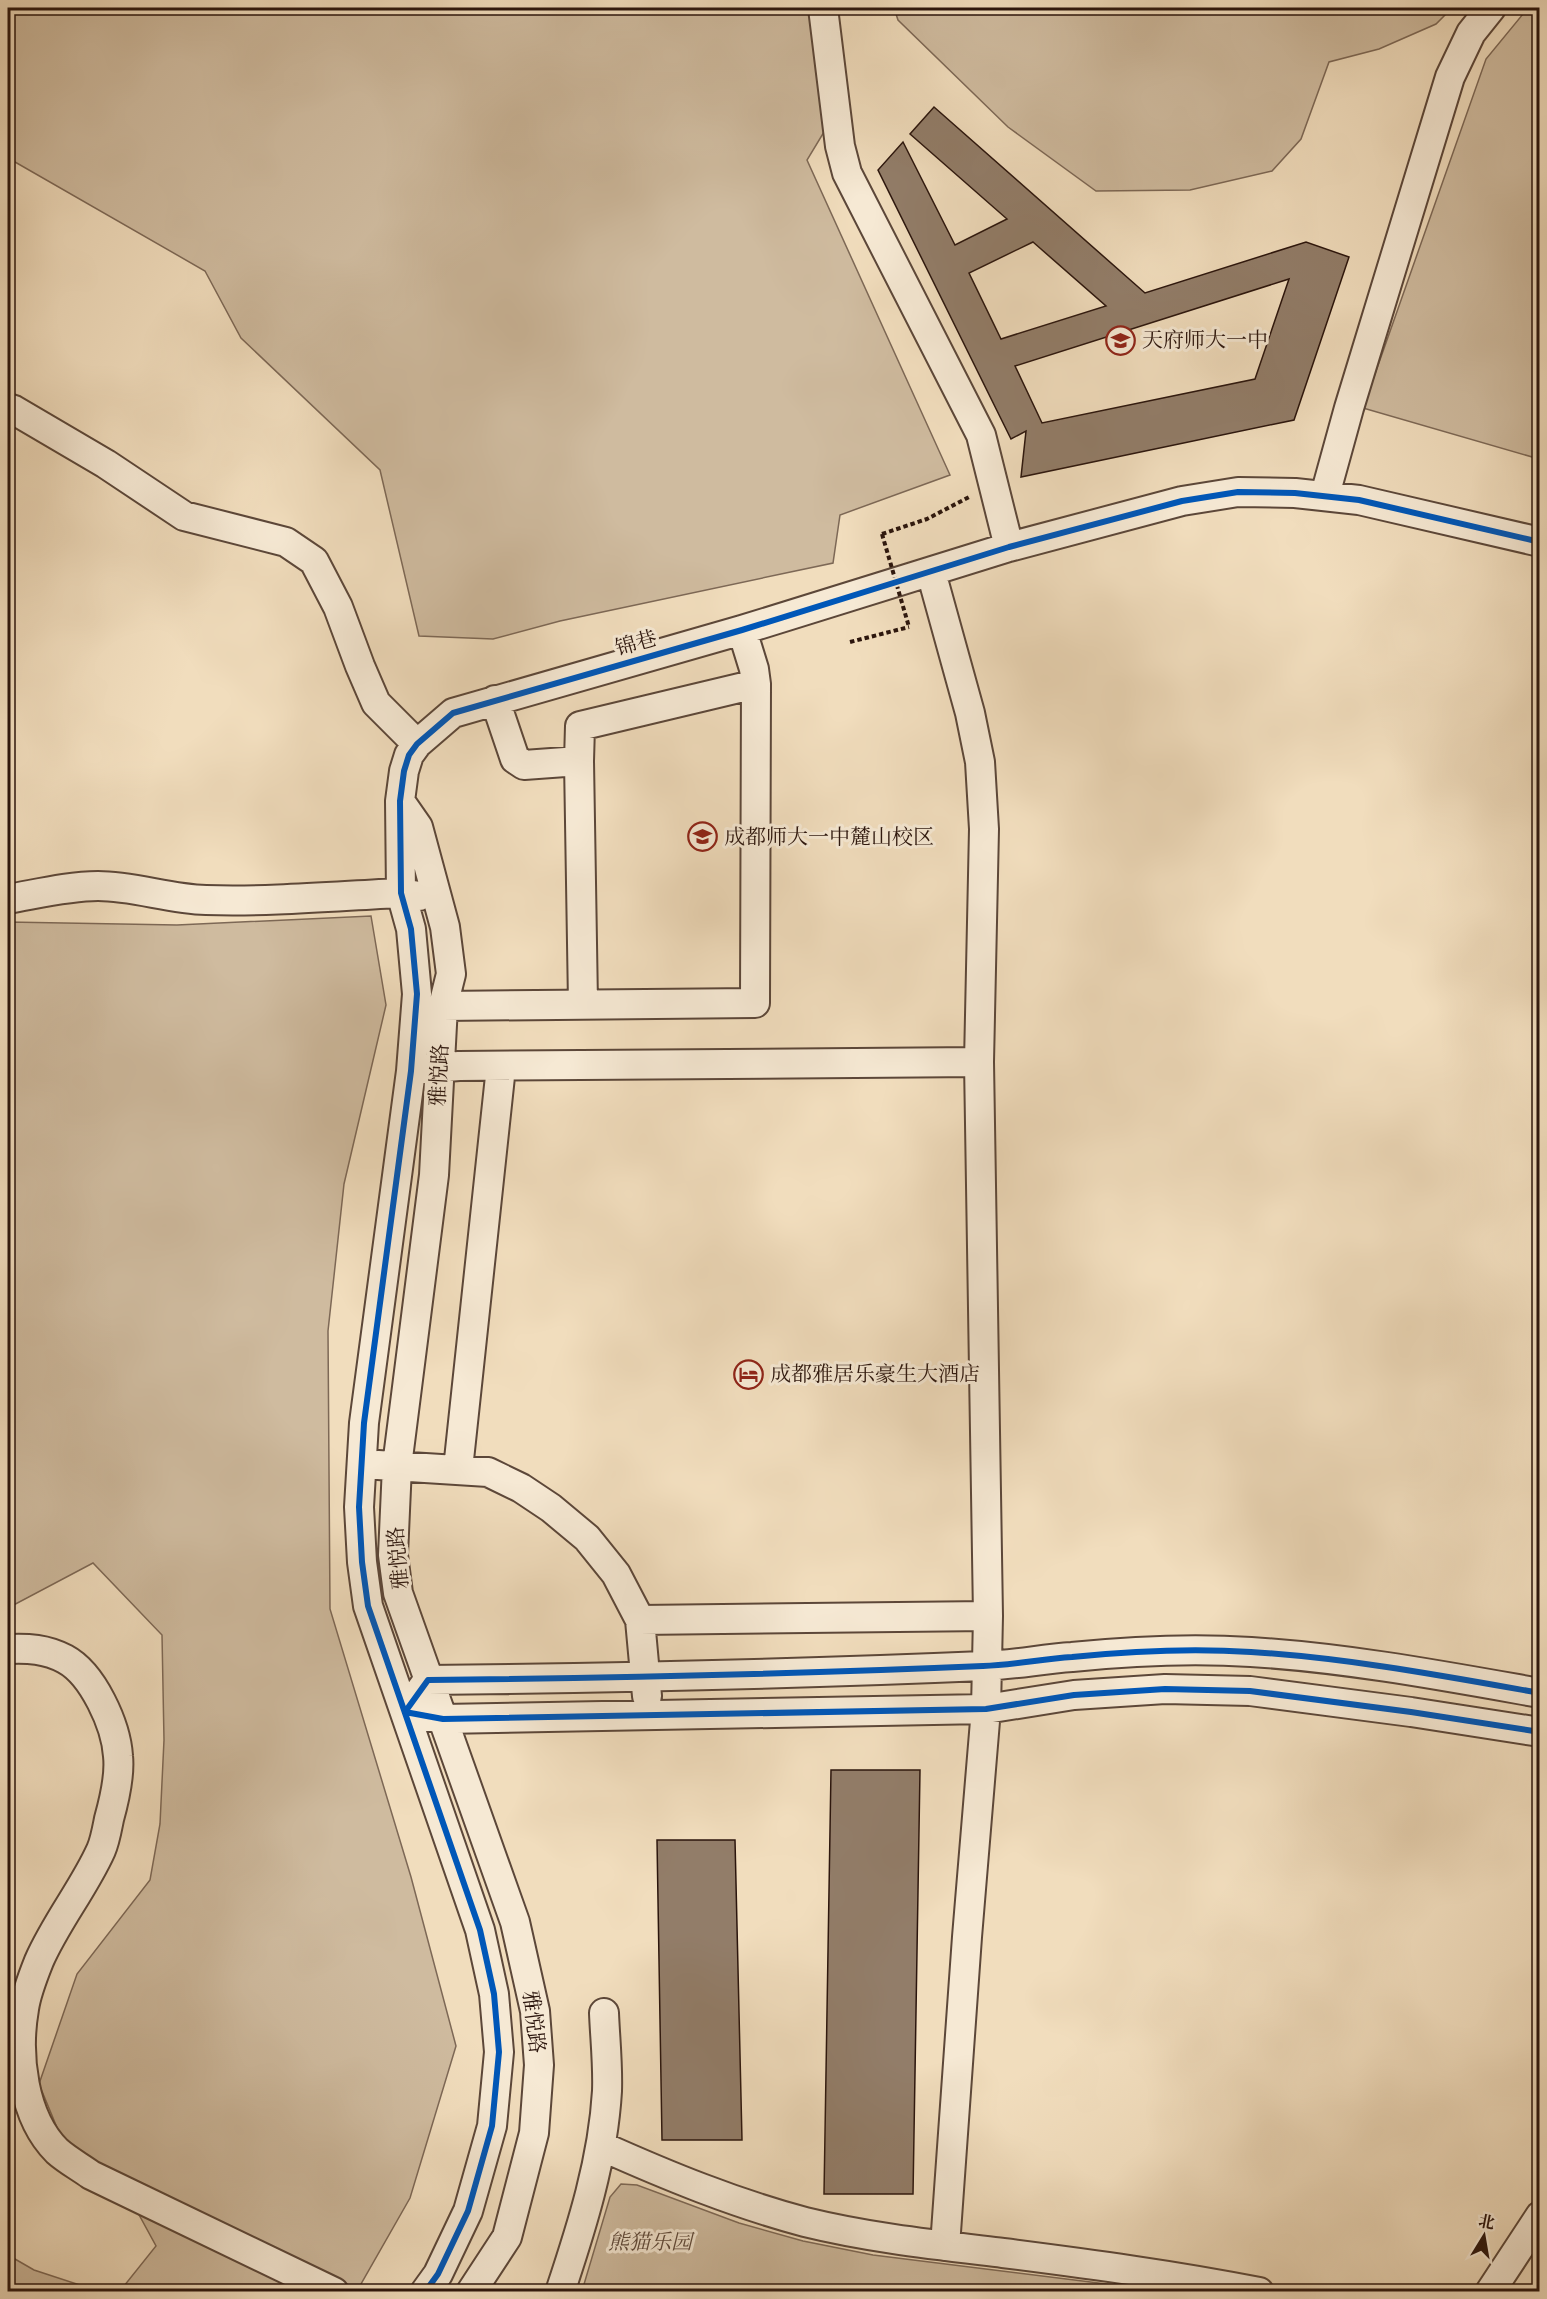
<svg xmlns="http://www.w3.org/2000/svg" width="1547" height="2299" viewBox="0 0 1547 2299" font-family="'IM FELL Great Primer','Noto Serif SC',serif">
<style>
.green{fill:#cfbb9f;stroke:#7d6856;stroke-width:1.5}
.building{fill:#927d69;stroke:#2b150d;stroke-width:1.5;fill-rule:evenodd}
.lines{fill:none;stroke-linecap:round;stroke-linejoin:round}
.minor-casing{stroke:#5c4739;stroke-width:32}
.path{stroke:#2b150d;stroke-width:4;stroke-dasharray:4.5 3;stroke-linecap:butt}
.minor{stroke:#f6e9d4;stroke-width:28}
.path-bridge{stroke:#2b150d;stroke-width:4;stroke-dasharray:4.5 3;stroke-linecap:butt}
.cycleway-casing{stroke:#f6e9d4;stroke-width:10}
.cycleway{stroke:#0057b8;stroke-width:6}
.labels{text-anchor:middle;stroke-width:6;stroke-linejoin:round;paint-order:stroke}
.poi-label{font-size:21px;fill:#2b150d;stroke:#f6e9d4;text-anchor:start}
.street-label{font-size:21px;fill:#2b150d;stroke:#f6e9d4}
.park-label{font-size:21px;font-style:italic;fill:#5c4739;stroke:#f6e9d4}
</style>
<rect width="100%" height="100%" fill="#f1ddbd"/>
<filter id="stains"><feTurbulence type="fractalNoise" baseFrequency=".00333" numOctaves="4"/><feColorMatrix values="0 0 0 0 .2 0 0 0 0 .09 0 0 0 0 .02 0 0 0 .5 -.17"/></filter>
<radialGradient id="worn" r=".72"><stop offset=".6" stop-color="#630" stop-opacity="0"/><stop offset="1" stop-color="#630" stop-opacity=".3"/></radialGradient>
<path class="green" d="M8,8H475L519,13L527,8H813L827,127L807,160L950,475L840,515L833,563L560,621L493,639L419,636L380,470L241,338L205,271L8,158Z
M894,8H1452L1436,24L1379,49L1329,62L1301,139L1272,171L1190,190L1096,191L1008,127L898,20Z
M1528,8H1539V459L1363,408L1486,59Z
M371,916L386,1005L344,1184L328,1331L330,1609L411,1877L456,2046L410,2198L357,2291H120L156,2246L126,2191L65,2147L39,2084L77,1974L150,1880L160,1824L164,1740L162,1635L93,1563L8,1608V922L177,925Z
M621,2184L637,2185L739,2223L803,2241L873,2255L1163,2291H582L610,2197Z
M8,2255L34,2270L98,2291H8Z"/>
<path class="building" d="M934,107L1145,293L1306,242L1349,257L1294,420L1021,477L1026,431L1011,439L878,170L903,142L955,245L1007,219L910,134ZM1033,242L1106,306L1001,339L969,273ZM1289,279L1255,379L1042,423L1015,366Z
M831,1770H920L913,2194H824Z
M657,1840H735L742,2140H662Z"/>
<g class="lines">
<defs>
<path id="minor" d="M823,8L840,146L847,173L981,435L1009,547
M8,408L14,410L106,464L184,516L286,542L314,561L338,607L360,666L376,703L417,744
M1325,495L1349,408L1450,77L1471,33L1491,8
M931,572L970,713L980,762L984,829L979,1062L988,1616L986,1709L967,1937L945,2246
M495,700L515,759L524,765L579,761L583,1003
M579,761L580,726L756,684
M402,804L418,827L445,927L451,974L443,1006L434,1175L397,1466L393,1555L398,1593L515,1922L535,2011L539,2065L534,2133L507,2237L471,2292
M8,899C37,894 68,886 98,886C134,886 169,899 206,900C271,902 337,896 401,893L419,896
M443,1006L755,1003L756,684L754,669L742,630
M422,1069L459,1066L979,1062
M378,1465L488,1472L521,1488L551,1508L587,1538L616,1574L640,1620L647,1696
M458,1469L501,1067
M640,1620L988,1616
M8,1649C28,1648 46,1649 65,1659C93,1674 116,1725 118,1756C120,1774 114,1801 109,1819C107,1829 105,1841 101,1850C84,1888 56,1922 39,1961C33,1976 26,1994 24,2009C16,2055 23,2117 57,2151C67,2160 80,2167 91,2175L334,2292
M1540,1693C1444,1676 1348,1658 1251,1652C1192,1648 1131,1651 1072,1657C1042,1659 1013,1665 983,1666C798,1674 613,1678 428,1680L405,1712L443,1719L986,1709L1074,1695L1165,1689L1250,1691L1411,1712L1540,1732
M601,2146C668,2176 734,2203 805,2222C870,2238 937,2245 1003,2253C1089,2264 1173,2275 1259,2292
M425,2292L438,2274L468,2211L492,2126L499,2052L494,1994L480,1930L368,1606L362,1562L359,1507L364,1423L411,1071L417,994L411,929L401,893L400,801L404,771L409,755L417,744L453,713L742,630L1009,547L1182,501L1238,492L1295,493L1359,500L1540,542
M560,2292C582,2226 603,2160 607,2091C608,2065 605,2038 604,2013
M1490,2292L1540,2216"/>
</defs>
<use href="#minor" class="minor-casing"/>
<path class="path" d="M882,534L927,519L971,496
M850,642L909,627"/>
<use href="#minor" class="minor"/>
<path class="path-bridge" d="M882,534L909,627"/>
<defs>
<path id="cycleway" d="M1540,1693C1444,1676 1348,1658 1251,1652C1192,1648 1131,1651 1072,1657C1042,1659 1013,1665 983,1666C798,1674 613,1678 428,1680L405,1712L443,1719L986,1709L1074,1695L1165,1689L1250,1691L1411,1712L1540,1732
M425,2292L438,2274L468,2211L492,2126L499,2052L494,1994L480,1930L368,1606L362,1562L359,1507L364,1423L411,1071L417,994L411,929L401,893L400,801L404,771L409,755L417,744L453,713L742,630L1009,547L1182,501L1238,492L1295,493L1359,500L1540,542"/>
</defs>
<use href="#cycleway" class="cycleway-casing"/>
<use href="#cycleway" class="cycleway"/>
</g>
<defs>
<symbol id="school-ring" viewBox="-11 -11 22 22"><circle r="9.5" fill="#f6e9d4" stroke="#8f2418" stroke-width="1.5"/><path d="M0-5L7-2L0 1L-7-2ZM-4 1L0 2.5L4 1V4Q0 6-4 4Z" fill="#8f2418"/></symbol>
<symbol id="hotel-ring" viewBox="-11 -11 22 22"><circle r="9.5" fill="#f6e9d4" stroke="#8f2418" stroke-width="1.5"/><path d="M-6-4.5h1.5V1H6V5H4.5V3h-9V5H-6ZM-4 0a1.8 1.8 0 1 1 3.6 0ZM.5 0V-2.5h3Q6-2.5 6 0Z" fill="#8f2418"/></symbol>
</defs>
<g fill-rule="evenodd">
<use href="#school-ring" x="1104" y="324" width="33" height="33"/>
<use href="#school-ring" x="686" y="820" width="33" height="33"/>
<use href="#hotel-ring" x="732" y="1358" width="33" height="33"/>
</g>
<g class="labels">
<g class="poi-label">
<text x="1142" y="347">天府师大一中</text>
<text x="724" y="844">成都师大一中麓山校区</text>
<text x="770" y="1381">成都雅居乐豪生大酒店</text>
</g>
<g class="street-label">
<text transform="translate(636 643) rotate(-16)" y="7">锦巷</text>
<text transform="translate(439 1075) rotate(-87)" y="7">雅悦路</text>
<text transform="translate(398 1558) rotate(-95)" y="7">雅悦路</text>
<text transform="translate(534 2022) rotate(83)" y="7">雅悦路</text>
</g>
<g class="park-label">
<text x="650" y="2249">熊猫乐园</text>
</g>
</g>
<rect width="1547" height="2299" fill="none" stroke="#f1ddbd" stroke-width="30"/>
<rect x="9" y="9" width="1529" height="2281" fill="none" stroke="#2b150d" stroke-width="3"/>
<rect x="15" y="15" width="1517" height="2269" fill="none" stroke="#2b150d" stroke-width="1.5"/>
<g transform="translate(1484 2236) rotate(11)" stroke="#f6e9d4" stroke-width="4.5" paint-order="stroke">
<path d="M0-4.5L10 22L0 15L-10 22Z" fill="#2b150d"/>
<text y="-9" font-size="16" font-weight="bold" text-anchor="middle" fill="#2b150d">北</text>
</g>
<rect width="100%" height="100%" filter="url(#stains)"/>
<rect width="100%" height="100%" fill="url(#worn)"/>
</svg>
